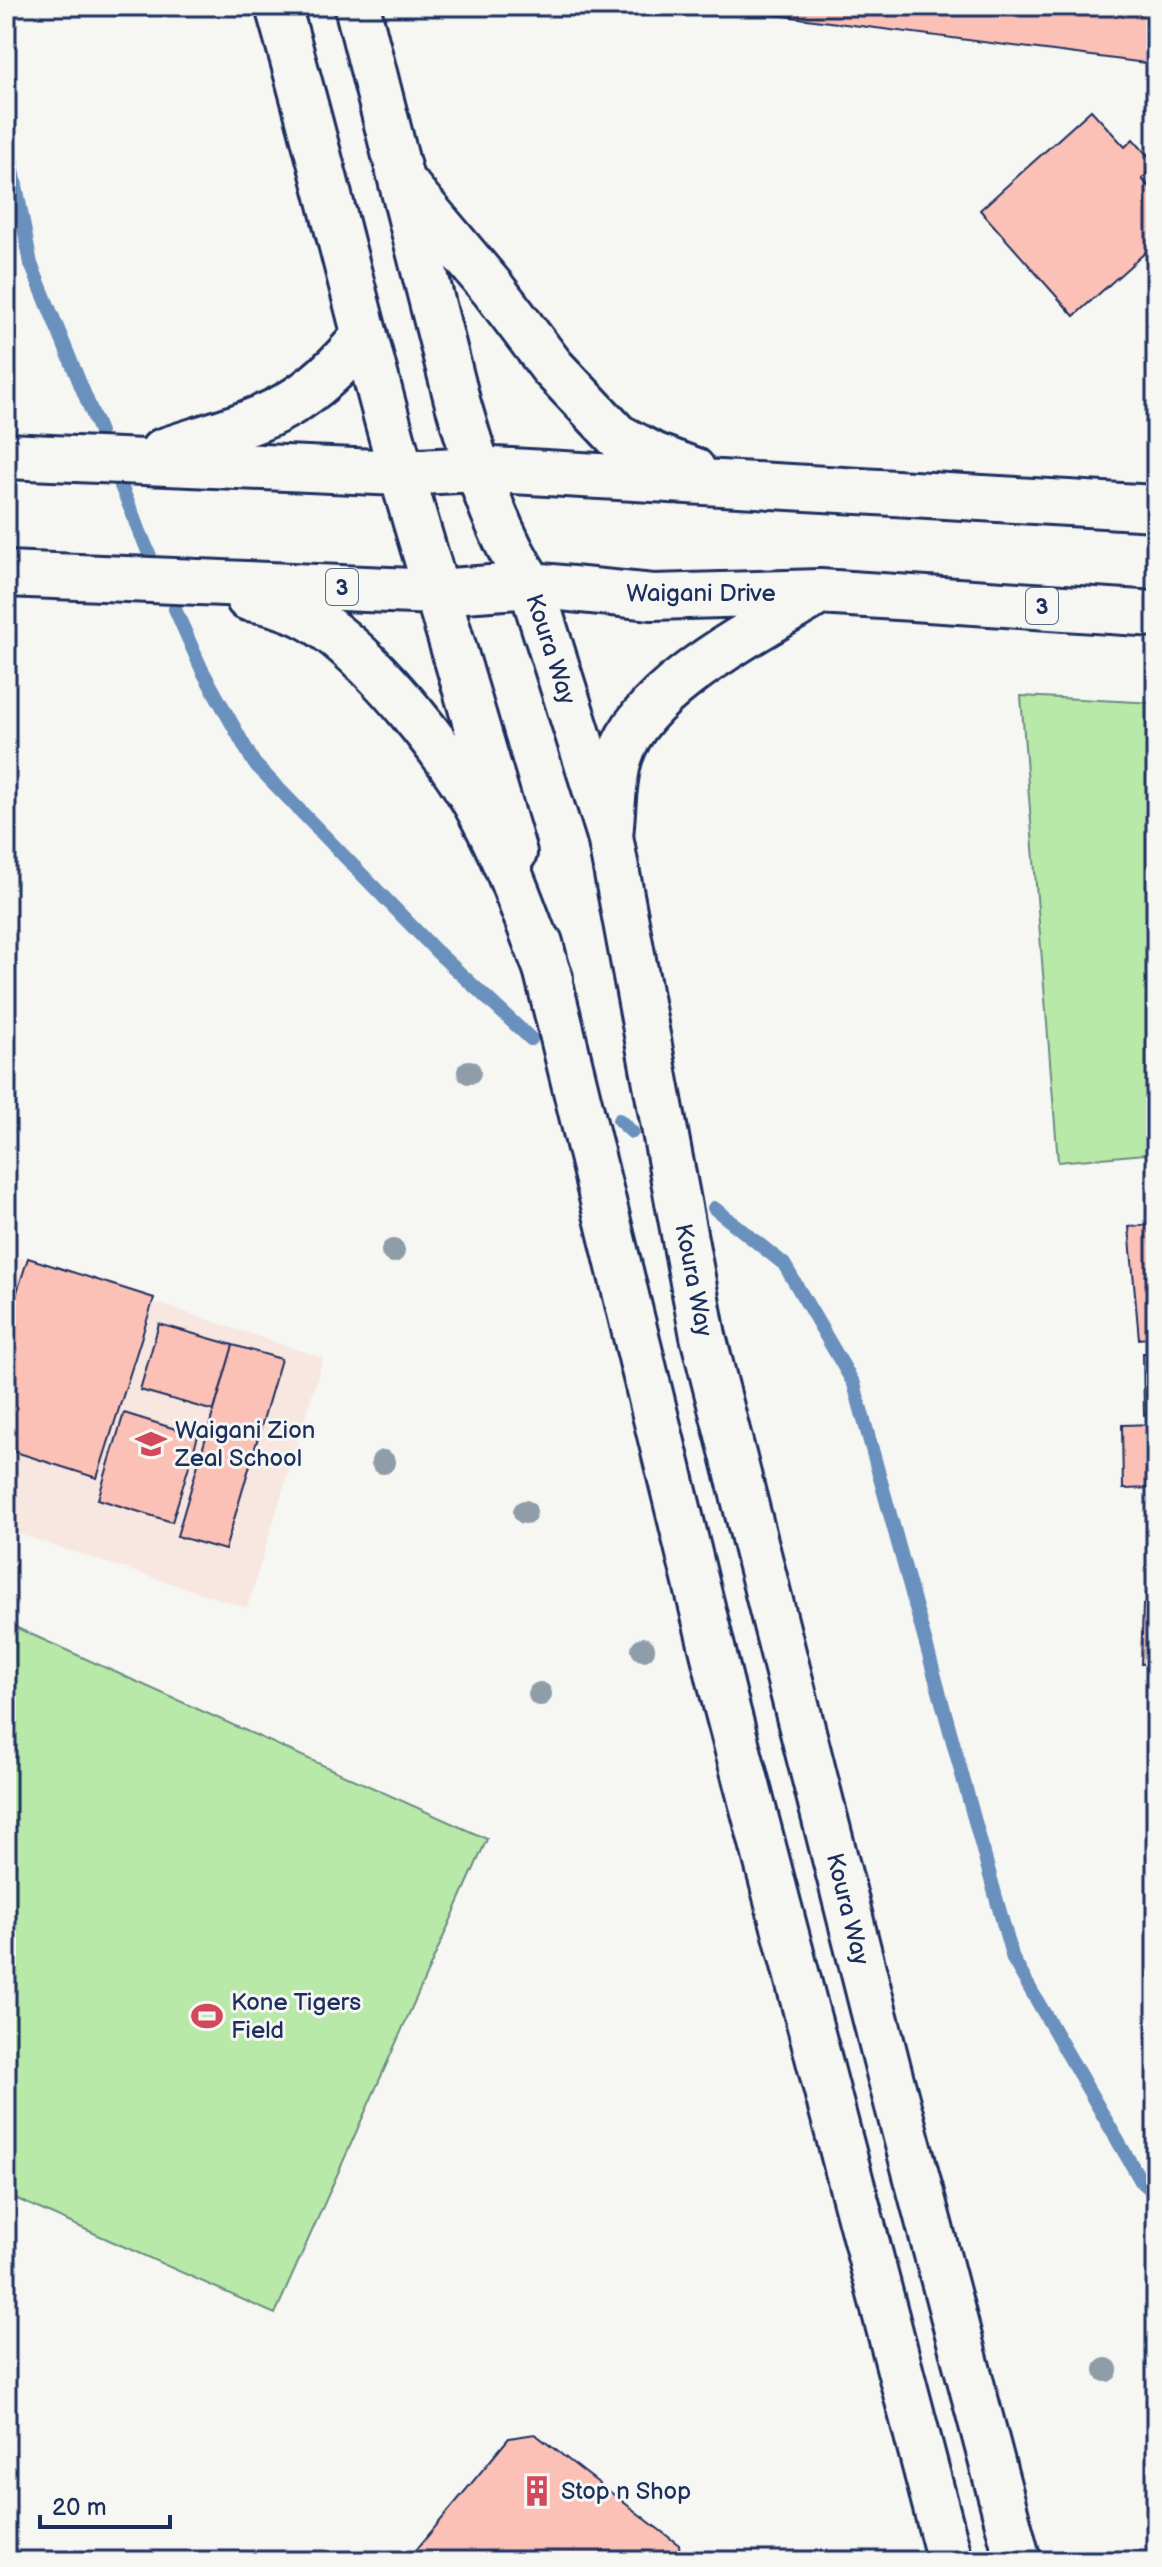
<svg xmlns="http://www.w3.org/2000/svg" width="1162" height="2567" viewBox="0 0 1162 2567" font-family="'Balsamiq Sans',sans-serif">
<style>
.built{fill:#f8e6e0}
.green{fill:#b9e9a8;stroke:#6a8c83;stroke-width:2}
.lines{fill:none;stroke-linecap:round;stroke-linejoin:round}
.stream{stroke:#6a91bd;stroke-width:14}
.building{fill:#fcc1b6;stroke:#1b2f5e;stroke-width:2}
.secondary-casing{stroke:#1b2f5e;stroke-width:50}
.trunk-casing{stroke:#1b2f5e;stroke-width:50}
.secondary{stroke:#f6f6f2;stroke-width:44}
.trunk{stroke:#f6f6f2;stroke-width:44}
.tree{fill:#8f9da9}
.labels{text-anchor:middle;stroke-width:6;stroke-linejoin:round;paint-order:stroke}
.shield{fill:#f6f6f2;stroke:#5d6b8a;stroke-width:2}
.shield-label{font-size:22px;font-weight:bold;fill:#1b2f5e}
.street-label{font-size:24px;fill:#1b2f5e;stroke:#f6f6f2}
.poi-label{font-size:24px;fill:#1b2f5e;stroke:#f6f6f2;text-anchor:start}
</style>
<rect width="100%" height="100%" fill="#f6f6f2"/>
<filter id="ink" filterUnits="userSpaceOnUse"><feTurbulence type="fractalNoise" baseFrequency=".0125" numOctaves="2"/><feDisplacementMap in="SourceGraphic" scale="16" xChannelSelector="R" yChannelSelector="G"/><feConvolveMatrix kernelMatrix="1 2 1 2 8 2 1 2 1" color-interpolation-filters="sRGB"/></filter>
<g filter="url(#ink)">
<path class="built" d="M6,1253L323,1358L247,1608L6,1530Z"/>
<path class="green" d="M1021,696L1156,703L1155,1153L1058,1162Z
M6,1623L487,1839L275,2314L6,2194Z"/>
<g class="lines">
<path class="stream" d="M6,133L31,264L100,432
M121,486L150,556
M175,609L202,670L254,763L436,951L531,1039
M619,1120L632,1132
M714,1208L784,1264L854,1384L1013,1959L1141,2181L1156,2194"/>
</g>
<path class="building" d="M729,6H1156V61L1153,64L729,9Z
M1091,110L1125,147L1133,139L1156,165L1142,179L1156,194V243L1074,316L980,210Z
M1156,1224V1337L1139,1339L1129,1227Z
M28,1258L154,1298L97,1478L6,1449V1326Z
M159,1324L233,1345L214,1411L140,1390Z
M233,1345L281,1359L225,1550L177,1536Z
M1143,1353H1156V1414L1144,1415Z
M124,1413L198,1436L172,1522L98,1499Z
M1156,1424V1488L1123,1489L1122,1425Z
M1156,1604V1662L1141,1664L1143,1605Z
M535,2434L679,2545L681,2561H407L509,2438Z"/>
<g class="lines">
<defs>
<path id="secondary" d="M531,585L610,836L703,1336L891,2080L1018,2561
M437,592L514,853
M540,943L725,1701L950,2561"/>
<path id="trunk" d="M278,6C334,201 376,399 437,592
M357,6L458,404C476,465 495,531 531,585
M409,189L493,289L552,367L617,436L655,456L693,470
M163,451C256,420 300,416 365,335
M6,456L400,473L477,469L1156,508
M6,574L437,592L531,585L653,597L820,592L1156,614
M248,598C275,602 304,612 327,629C380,668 451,756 482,815C510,866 528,924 550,978
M610,836C613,810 612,781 620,756C641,688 759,629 818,593"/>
</defs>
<use href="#secondary" class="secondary-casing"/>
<use href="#trunk" class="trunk-casing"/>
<use href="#secondary" class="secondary"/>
<use href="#trunk" class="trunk"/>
</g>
<g class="tree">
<circle cx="469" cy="1072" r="12"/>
<circle cx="393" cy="1251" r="12"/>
<circle cx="383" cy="1462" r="12"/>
<circle cx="525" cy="1512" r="12"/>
<circle cx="643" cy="1649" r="12"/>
<circle cx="540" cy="1694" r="12"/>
<circle cx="1106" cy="2370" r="12"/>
</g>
</g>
<defs>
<symbol id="school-bare" viewBox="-9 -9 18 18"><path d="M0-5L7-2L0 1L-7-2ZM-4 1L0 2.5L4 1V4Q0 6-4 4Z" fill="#d1495b" stroke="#f6f6f2" stroke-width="2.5" paint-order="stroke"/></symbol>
<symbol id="stadium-bare" viewBox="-9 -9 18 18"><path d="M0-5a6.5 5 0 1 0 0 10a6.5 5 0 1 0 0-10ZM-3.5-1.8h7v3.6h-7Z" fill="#d1495b" stroke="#f6f6f2" stroke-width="2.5" paint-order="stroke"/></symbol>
<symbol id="building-bare" viewBox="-9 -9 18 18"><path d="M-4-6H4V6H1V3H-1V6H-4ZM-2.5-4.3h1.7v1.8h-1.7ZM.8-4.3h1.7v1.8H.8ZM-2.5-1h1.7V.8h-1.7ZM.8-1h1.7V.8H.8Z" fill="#d1495b" stroke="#f6f6f2" stroke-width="2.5" paint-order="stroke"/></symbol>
</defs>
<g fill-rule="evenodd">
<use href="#school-bare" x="129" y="1422" width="44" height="44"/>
<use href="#stadium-bare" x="185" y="1994" width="44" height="44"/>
<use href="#building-bare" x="515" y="2469" width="44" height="44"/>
</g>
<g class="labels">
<g class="shield">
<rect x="326" y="569" width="32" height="36" rx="6"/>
<rect x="1026" y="588" width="32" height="36" rx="6"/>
</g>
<g class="shield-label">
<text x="342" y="595">3</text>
<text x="1042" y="614">3</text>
</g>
<g class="street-label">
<text x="701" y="601">Waigani Drive</text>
<text transform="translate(551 649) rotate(72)" y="8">Koura Way</text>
<text transform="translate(694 1280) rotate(79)" y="8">Koura Way</text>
<text transform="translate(848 1909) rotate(76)" y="8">Koura Way</text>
</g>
<g class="poi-label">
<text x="175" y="1438">Waigani Zion<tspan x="175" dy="28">Zeal School</tspan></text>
<text x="231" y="2010">Kone Tigers<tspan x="231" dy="28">Field</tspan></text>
<text x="561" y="2499">Stop n Shop</text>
</g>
</g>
<rect width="1162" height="2567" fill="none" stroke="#f6f6f2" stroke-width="32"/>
<rect x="16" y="16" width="1130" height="2535" fill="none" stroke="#1b2f5e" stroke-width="3" filter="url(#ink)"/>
<path d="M40 2515v12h130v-12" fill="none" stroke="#1b2f5e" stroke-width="4"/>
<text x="52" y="2515" font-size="24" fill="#1b2f5e" stroke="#f6f6f2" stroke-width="6" paint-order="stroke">20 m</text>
</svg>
